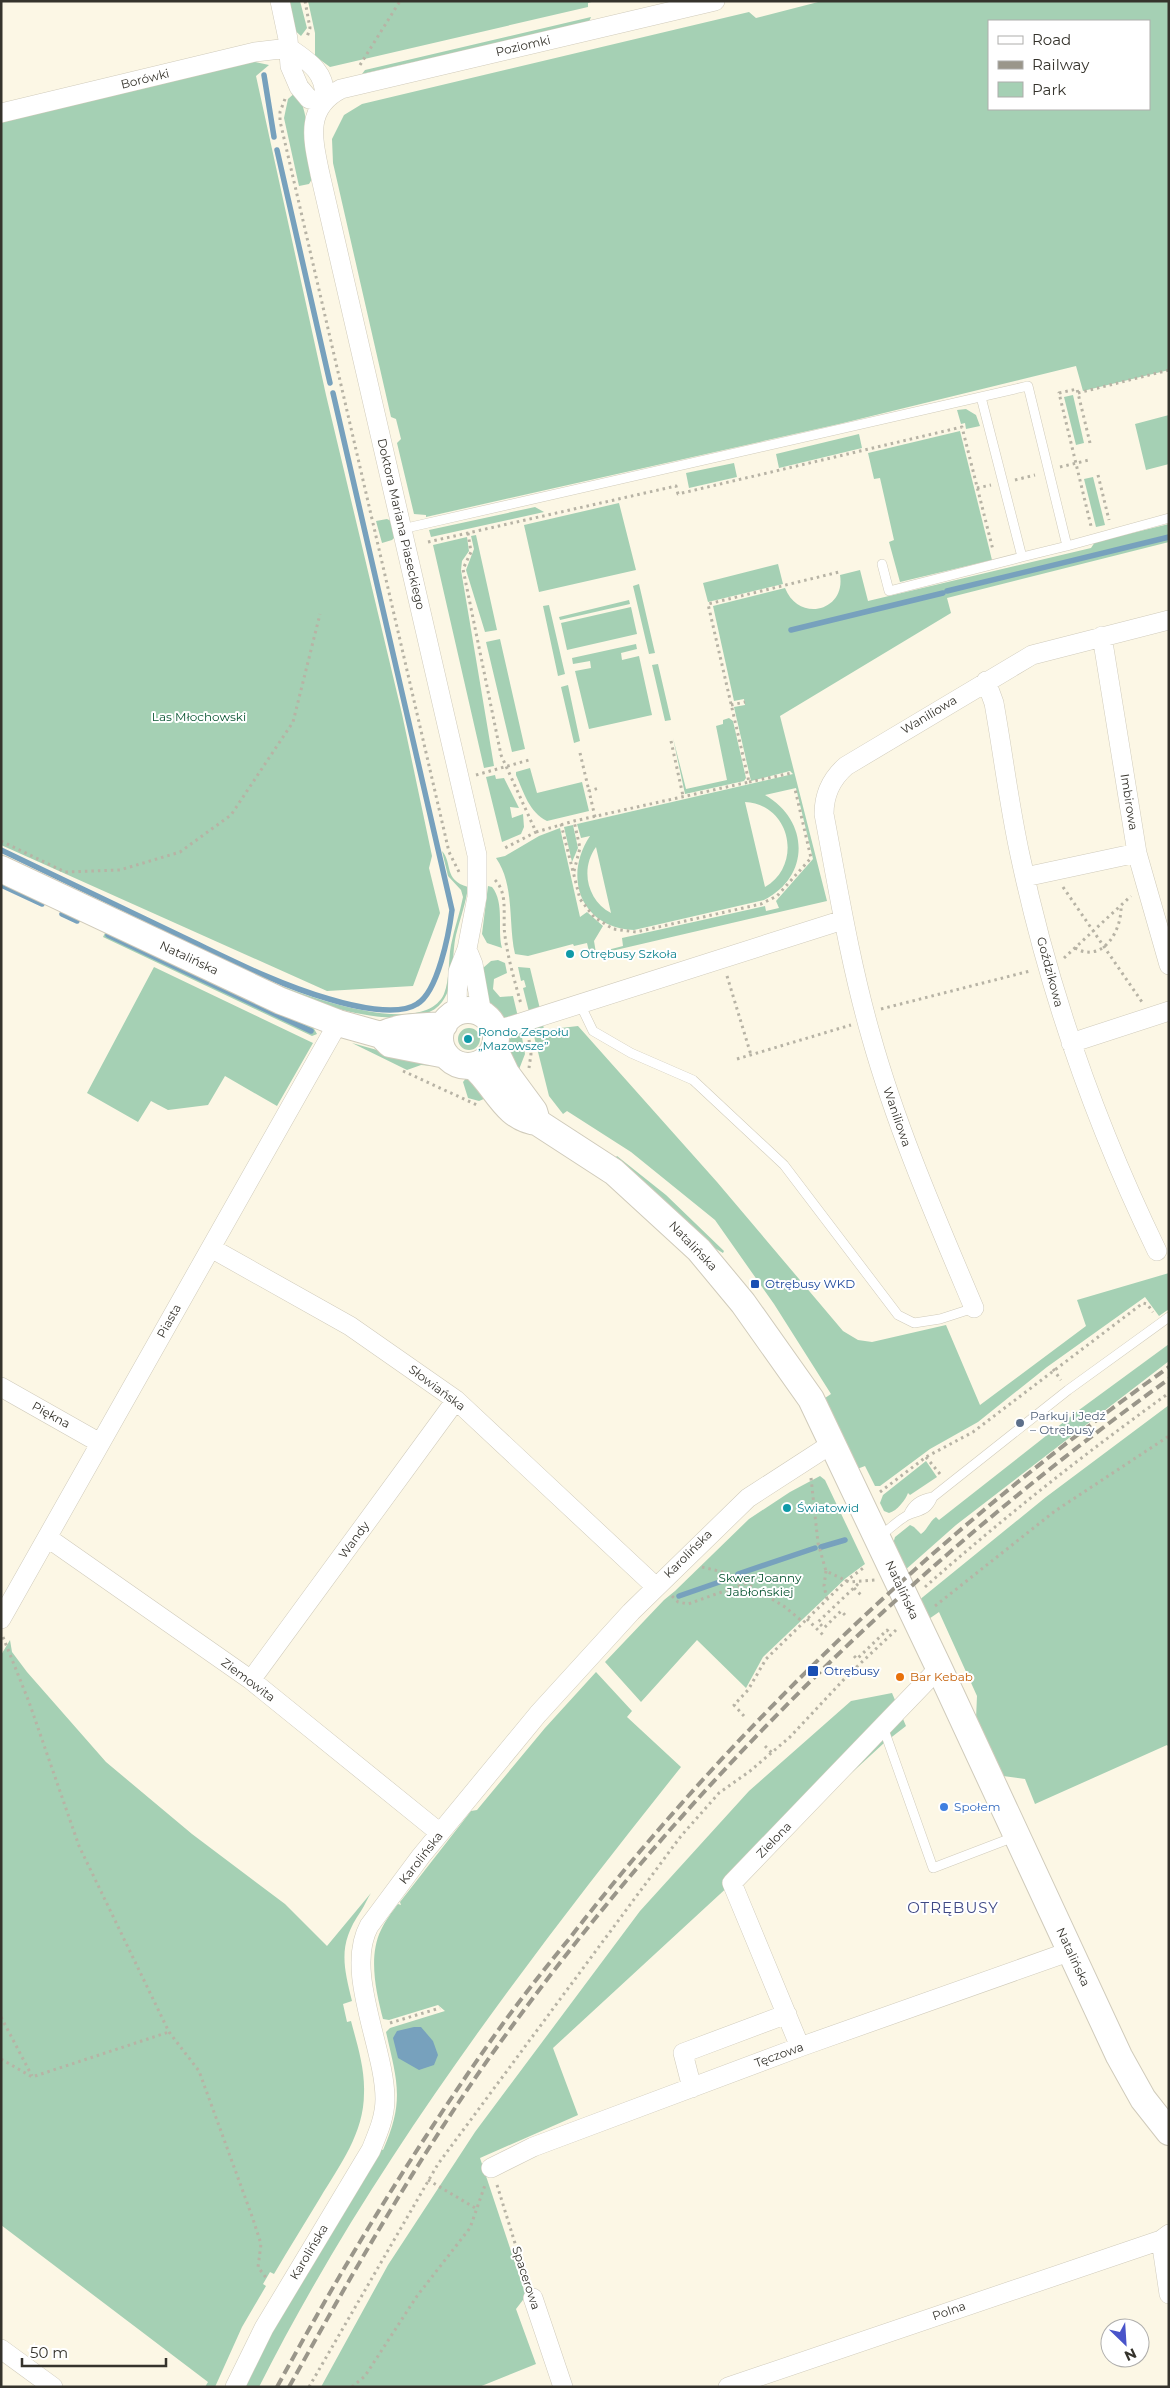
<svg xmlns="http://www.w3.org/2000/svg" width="1170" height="2388" viewBox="0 0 1170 2388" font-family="Montserrat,sans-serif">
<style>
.green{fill:#a5d0b4;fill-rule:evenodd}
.water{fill:#77a1bd}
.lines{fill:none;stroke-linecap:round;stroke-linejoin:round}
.stream{stroke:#77a1bd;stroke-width:5.5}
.service-casing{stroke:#d0cbbb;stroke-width:10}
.minor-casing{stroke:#d0cbbb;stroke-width:20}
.secondary-casing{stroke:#d0cbbb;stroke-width:28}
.path{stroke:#b7b3a5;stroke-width:3;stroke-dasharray:2.5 4;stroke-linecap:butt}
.service{stroke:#fff;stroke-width:9}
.minor{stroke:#fff;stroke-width:19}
.secondary{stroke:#fff;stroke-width:26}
.rail{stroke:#9a968a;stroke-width:4;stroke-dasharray:10 5;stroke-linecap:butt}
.culture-dot{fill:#0f9aa8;stroke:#fff;stroke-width:2}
.transit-dot{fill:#1a4fb4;stroke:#fff;stroke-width:2}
.service-dot{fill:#5c6f8a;stroke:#fff;stroke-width:2}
.food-dot{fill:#e8710a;stroke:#fff;stroke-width:2}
.shop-dot{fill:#3f7fe0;stroke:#fff;stroke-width:2}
.labels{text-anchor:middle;stroke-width:4;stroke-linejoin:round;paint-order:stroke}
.street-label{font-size:12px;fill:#35332c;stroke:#fff}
.park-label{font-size:12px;fill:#075431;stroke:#fff}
.culture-label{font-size:12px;fill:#0d838f;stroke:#fff;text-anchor:start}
.transit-label{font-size:12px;fill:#164399;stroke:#fff;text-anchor:start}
.service-label{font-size:12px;fill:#4e5e75;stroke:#fff;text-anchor:start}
.food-label{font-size:12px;fill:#c56008;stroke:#fff;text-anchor:start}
.shop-label{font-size:12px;fill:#366cbe;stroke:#fff;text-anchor:start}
.quarter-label{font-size:15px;letter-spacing:1px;fill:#3f4985;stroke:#fff}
</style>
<rect width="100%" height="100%" fill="#fcf7e5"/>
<path class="green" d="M284,1H300L307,28L301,36L291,27Z
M308,1H595L588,3V7L330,67L315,56V33Z
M822,1H1169V370L1083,391L1076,366L839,424L426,517V515L414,514L397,443L401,439L396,419L391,417L333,163L332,139L344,115L362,104L749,12L756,18ZM989,21H1149V109H989Z
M591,17L589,22L362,74L365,70Z
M246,60L269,65L256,76L326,395L402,714L432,856L429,868L440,913L413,986L327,991L1,845V118Z
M297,91C310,118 309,150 312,179L309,184L299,186L284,118L288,99Z
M1073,395L1084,443L1076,445L1064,397Z
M966,409L976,415L980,426L966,429L965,423L961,424L957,410Z
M1169,415V464L1146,470L1135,424Z
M960,431L992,560L900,582L889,542L894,540L880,478L874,479L868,453Z
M859,434L862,448L779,468L776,454Z
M734,463L737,477L689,488L686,473Z
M1093,477L1105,525L1096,527L1084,479Z
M619,503L636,570L539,592L524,525Z
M535,507L544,512L431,537L429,530Z
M387,519L391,521L395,537L392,540L382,543L376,521Z
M1169,524V542L947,598L951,613L780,716L827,901L590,956L587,943L574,946L573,944L528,956L515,954C508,924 515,885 496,858L505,856L539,836L560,828L580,917L587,912L603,926L594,941L596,953L623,946L622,938L765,906L766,911L779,908L776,901L813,859L796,788L765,795C810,821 810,877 764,900L634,930C582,928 562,878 590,836L581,838L577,824L793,774L790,771L751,781L734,707L745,705L744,699L734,701L713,606L785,588C799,623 846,611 840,575L860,570L868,601L1091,548L1095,542ZM745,802C791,804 803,865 765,887ZM596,847L611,913C587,900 580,869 596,847Z
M476,535L497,630L485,632L466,570L474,549L471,536Z
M467,537L469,551L462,561L461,570L494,766L484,768L433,545Z
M778,564L783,584L708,602L703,583Z
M639,584L655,653L649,654L633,586Z
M629,600L630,604L560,620L559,617Z
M549,605L565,674L558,676L543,606Z
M631,607L637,634L567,650L561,623Z
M500,639L525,749L512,752L486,642Z
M636,644L637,649L621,653L622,660L639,656L652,715L589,729L575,671L591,668L590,661L573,664L572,658Z
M658,664L671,720L665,721L652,665Z
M568,685L580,741L574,743L561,687Z
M729,718L733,721L746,778L744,781L685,794L673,738L686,789L727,780L716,726L723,724V720Z
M530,768L537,793L582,782L589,811L547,821C529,812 524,793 516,775V772Z
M495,775L496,779L504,778L519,808L510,807L512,818L523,814L524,827L521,834L502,842L486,777Z
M573,825L578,848L572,862L564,827Z
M442,851C453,863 443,880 468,887C466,903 460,919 456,935C451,956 456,984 442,1002C418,1035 329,1008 296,996C287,993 278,986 269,981C303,995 423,1040 444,994C450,979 448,961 451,945C454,929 460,913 463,897L461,890L448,876Z
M488,886L492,887C505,903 497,930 502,948L487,943L482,934Z
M107,929L313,1027L317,1034L312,1036L103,937Z
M498,960L505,963L507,973L494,979L493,989L500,997L513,996L518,1017H500L488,1003L483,968L491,961Z
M154,967L313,1043L277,1106L225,1076L208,1105L168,1110L151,1101L138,1122L87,1093Z
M518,967L530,968L540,1009L529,1012L523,988L526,987L524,980L521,981Z
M543,1024L544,1030L578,1026L717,1182L843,1331L858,1340L872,1342L946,1325L980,1405L1086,1326L1077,1300L1169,1273V1309L1159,1316L1145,1297L1047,1367L978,1422L930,1449L880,1486H875L865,1466L857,1469L825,1398L831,1394L774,1304L715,1220L631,1152L567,1111L563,1114L549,1096L532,1028Z
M458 1039a11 11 0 1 1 22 0a11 11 0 1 1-22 0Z
M521,1032L525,1054L518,1072C508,1054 496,1043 521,1032Z
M352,1043L434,1066L421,1065L407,1070Z
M467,1077L491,1096L479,1101L468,1098L463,1082Z
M617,1156L666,1195L724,1251L723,1253L713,1247L615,1158Z
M1169,1344V1361L956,1525L904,1571L893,1544L895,1537L910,1525L914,1527L921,1534C928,1529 929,1522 936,1517L939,1520L1079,1410Z
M1169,1405V1747L1167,1745L1035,1804L1025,1779L1003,1776L976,1719L977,1696L939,1612L926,1621L918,1601L1046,1497Z
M926,1461L937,1477L910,1495L908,1493C906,1499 897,1511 889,1513L884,1511L880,1503L883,1495Z
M820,1476L825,1480L865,1564L846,1578L763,1657L746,1688L697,1640L641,1702L605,1662L664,1600L675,1591L749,1519L790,1492Z
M10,1640L12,1652L27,1672L106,1762L192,1834L285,1904L327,1946L371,1893C367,1899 365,1905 361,1911C338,1944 343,1964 352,2001L343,2004L347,2022L351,2021C357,2044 365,2068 364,2093C364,2133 340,2165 320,2198C305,2223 289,2248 274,2274L270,2272L263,2284L266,2286L242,2327L215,2387H205L208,2382L1,2225V1655Z
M596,1672L632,1711L627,1717L681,1767C525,1963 372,2163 259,2387H245L264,2344L381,2149L383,2150C405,2101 397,2081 386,2032L390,2028L445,2011L438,2005L389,2020L383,2019C376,1992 368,1956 381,1930C385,1921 392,1912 398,1904L401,1905L400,1902L471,1811L477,1810L545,1728Z
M892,1693L906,1726L884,1743L553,2048L578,2115L480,2158L526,2296L516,2309L536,2364L479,2387H321L388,2265L475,2132L640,1911L749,1791L851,1701Z"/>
<path class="water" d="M414,2027H421L433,2041L438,2055L434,2065L419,2070L398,2058L393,2038L397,2031Z"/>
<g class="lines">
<path class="stream" d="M264,75L274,137
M277,150L330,383
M947,591L1169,537
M791,630L943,593
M1,850C64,880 127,910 189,940C235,962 280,985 329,999C352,1006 397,1017 417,1004C438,992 449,933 452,910L333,393
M1,885L42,904
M62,914L77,921
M108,935L311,1031
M821,1547L845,1540
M738,1574L815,1548
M679,1596L731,1578"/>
<defs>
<path id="service" d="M402,529L1028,386L1067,546L1022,557L981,397
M1067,546L1169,518
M882,564L889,591L1022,557
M580,1004L593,1031L631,1053L693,1080L784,1165L898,1315L914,1323L940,1319L974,1308
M908,1515C913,1504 920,1499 933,1497L1068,1390L1169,1317
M878,1537C888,1531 898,1520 908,1515C921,1510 927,1511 933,1497
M883,1727L933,1868L1014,1837"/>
<path id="minor" d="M280,1L288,39L290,66L299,87L309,99L324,102C328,74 310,62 289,48
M1,113L255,52L289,48
M1102,636L1137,853L1169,965
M986,681L994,703C1003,753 1009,805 1020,855C1049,992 1096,1125 1157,1251
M1025,877L1137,853
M467,949L473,964L482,1014
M455,1014L457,1003L458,972L467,949L477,897V855L320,174C313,140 304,108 341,89L715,1
M495,1031L843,920
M1071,1043L1169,1011
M211,1248L350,1326L456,1400L656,1587
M974,1308C936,1218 897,1129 871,1036C850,963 838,888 824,814C824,794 831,779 846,766L1032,655L1169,620
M1,1387L100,1443
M48,1538L251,1680L440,1833
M1,1619L338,1023
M251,1680L456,1400
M800,2047L732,1883L939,1668
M692,2088L683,2053L787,2014
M491,2168L533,2147L800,2047L1071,1951
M1161,2240L1169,2294
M533,2298L563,2387
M1,2349L53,2387
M235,2387L264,2328L371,2150C378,2133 385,2117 385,2099C385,2048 344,1972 369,1926L421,1856L538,1714L631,1612L748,1498L833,1443
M728,2387L1161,2240L1169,2234"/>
<path id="secondary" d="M1,869L281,1001L338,1023L381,1035L390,1044L446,1055
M440 1038a28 28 0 1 1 56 0a28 28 0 1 1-56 0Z
M381,1035C401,1025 422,1027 444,1025
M494,1048L506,1073L534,1111L537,1121
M473,1066C495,1084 505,1119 537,1122L614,1172L699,1250L743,1303L811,1399L939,1668L1119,2056L1143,2099L1169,2132"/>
</defs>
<use href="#service" class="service-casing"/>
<use href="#minor" class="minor-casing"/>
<use href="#secondary" class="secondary-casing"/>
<path class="path" d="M305,1L310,28L307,37
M360,65L400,1
M285,99L280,112V121L449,852L459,872
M1078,393L1169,370
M1090,443L1077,389L1059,393L1091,526
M1060,467L1089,460
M1098,475L1109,520
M1015,480L1035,475
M977,488L991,485
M468,533L471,552L463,569L501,755L536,832L503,849
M428,542L676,486L678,494L962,427L993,550
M731,705L745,702
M671,741L683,796
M580,753L589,791
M476,775L529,760
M749,782L792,773
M595,817L589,791L599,788
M561,824L580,899L594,917L613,929L636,932L761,904L777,896L811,858L795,789
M536,832L574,821L749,782L708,604L839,572
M1,841L65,872L120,870L180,852L231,815L293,722L320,614
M574,871L580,848L574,821
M495,880C509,894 502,918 505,936C508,959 515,982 521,1004
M1063,887L1142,1002
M1075,948C1103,964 1122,930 1121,906
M1064,958L1131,896
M727,976L751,1055
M881,1009L1030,971
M529,1040L531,1054L529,1068
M737,1059L851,1025
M403,1071L477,1105
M1053,1369L1061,1380
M926,1457L940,1474
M811,1478L818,1543L826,1571L849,1582L875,1580
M880,1492L926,1457L973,1432L1143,1303L1147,1304L1153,1312
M702,1567L731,1574L785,1607L803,1622
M826,1571L824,1586L827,1599
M925,1587C1003,1518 1084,1454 1169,1393
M854,1588L863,1597
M672,1596L678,1602L688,1604L747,1583
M935,1606L1055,1511L1169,1436
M845,1615L841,1611L824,1628L818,1622L860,1582
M807,1619L823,1635
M3,1637L29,1702L79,1846L169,2032L199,2071L253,2219L261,2244L258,2267L267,2279
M854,1656L857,1659L887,1630L891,1634
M841,1668L848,1675
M744,1716L734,1705L748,1690L766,1659L846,1581L866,1566
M765,1746L772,1753
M1,2017L32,2076
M390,2023L440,2008
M1,2059L32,2077L169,2032
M428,2180L477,2209
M497,2185L527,2282
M309,2387L438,2164L681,1836L719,1793L750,1771L790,1737L848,1675L896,1630
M352,2387L365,2376L417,2296L470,2228L485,2185"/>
<use href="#service" class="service"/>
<use href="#minor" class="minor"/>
<use href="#secondary" class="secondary"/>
<path class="rail" d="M277,2387C345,2262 419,2141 502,2025C523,1996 546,1967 569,1939C739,1720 943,1528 1169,1367
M289,2387C357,2265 427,2142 510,2029C692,1780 918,1559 1169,1379"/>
</g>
<g class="culture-dot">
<circle cx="570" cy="954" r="5"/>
<circle cx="468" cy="1039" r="5"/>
<circle cx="787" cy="1508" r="5"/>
</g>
<g class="transit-dot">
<rect x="750" y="1279" width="10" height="10" rx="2.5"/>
<rect x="807" y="1665" width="12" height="12" rx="2.5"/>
</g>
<circle class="service-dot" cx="1020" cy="1423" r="5"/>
<circle class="food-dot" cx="900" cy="1677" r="5"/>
<circle class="shop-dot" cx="944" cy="1807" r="5"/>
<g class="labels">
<g class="street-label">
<text transform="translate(523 46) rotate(-13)" y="4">Poziomki</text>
<text transform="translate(145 79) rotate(-14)" y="4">Borówki</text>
<text transform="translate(401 524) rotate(77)" y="4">Doktora Mariana Piaseckiego</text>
<text transform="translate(929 715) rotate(-31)" y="4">Waniliowa</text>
<text transform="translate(1129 802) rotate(81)" y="4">Imbirowa</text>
<text transform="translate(189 958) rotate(25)" y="4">Natalińska</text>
<text transform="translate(1050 972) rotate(75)" y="4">Goździkowa</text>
<text transform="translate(897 1117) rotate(71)" y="4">Waniliowa</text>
<text transform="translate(693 1246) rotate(46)" y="4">Natalińska</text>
<text transform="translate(169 1321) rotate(-61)" y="4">Piasta</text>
<text transform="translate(437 1388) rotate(37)" y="4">Słowiańska</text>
<text transform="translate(51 1415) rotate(29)" y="4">Piękna</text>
<text transform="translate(354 1540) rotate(-54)" y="4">Wandy</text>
<text transform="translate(688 1554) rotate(-45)" y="4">Karolińska</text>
<text transform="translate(902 1590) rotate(65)" y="4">Natalińska</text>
<text transform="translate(248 1680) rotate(37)" y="4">Ziemowita</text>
<text transform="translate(774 1840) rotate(-46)" y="4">Zielona</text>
<text transform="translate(421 1858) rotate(-52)" y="4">Karolińska</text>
<text transform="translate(1073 1957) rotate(65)" y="4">Natalińska</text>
<text transform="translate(779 2055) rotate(-20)" y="4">Tęczowa</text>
<text transform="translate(309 2252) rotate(-59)" y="4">Karolińska</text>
<text transform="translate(526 2278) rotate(72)" y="4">Spacerowa</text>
<text transform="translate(949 2311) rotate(-19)" y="4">Polna</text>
</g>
<g class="park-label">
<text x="199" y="721">Las Młochowski</text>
<text x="760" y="1582">Skwer Joanny<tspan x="760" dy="14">Jabłońskiej</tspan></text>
</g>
<g class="culture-label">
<text x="580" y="958">Otrębusy Szkoła</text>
<text x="478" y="1036">Rondo Zespołu<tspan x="478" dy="14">„Mazowsze”</tspan></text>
<text x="797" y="1512">Światowid</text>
</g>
<g class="transit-label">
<text x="765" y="1288">Otrębusy WKD</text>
<text x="824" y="1675">Otrębusy</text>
</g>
<g class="service-label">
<text x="1030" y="1420">Parkuj i Jedź<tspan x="1030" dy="14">– Otrębusy</tspan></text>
</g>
<g class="food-label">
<text x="910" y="1681">Bar Kebab</text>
</g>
<g class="shop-label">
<text x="954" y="1811">Społem</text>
</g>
<g class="quarter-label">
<text x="953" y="1913">OTRĘBUSY</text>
</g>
</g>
<rect width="1170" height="2388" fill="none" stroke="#35332c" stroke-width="5"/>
<rect x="988" y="20" width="162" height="90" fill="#ffffff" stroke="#aeadab"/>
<rect x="998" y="36" width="25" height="8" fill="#ffffff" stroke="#aeadab"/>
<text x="1032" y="45" font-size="15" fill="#35332c">Road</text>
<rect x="998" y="61" width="25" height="8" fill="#9a968a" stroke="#aeadab"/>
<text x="1032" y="70" font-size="15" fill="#35332c">Railway</text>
<rect x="998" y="82" width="25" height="15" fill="#a5d0b4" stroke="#aeadab"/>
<text x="1032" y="95" font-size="15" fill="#35332c">Park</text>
<g transform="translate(1125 2343) rotate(155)"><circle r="24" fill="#ffffff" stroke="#aeadab"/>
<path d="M0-4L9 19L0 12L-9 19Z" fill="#4954ca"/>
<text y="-8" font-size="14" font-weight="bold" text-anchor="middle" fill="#35332c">N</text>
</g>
<path d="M22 2358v8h144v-8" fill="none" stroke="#35332c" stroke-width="2.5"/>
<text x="30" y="2358" font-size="15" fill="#35332c" stroke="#ffffff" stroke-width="4" paint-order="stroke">50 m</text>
</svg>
